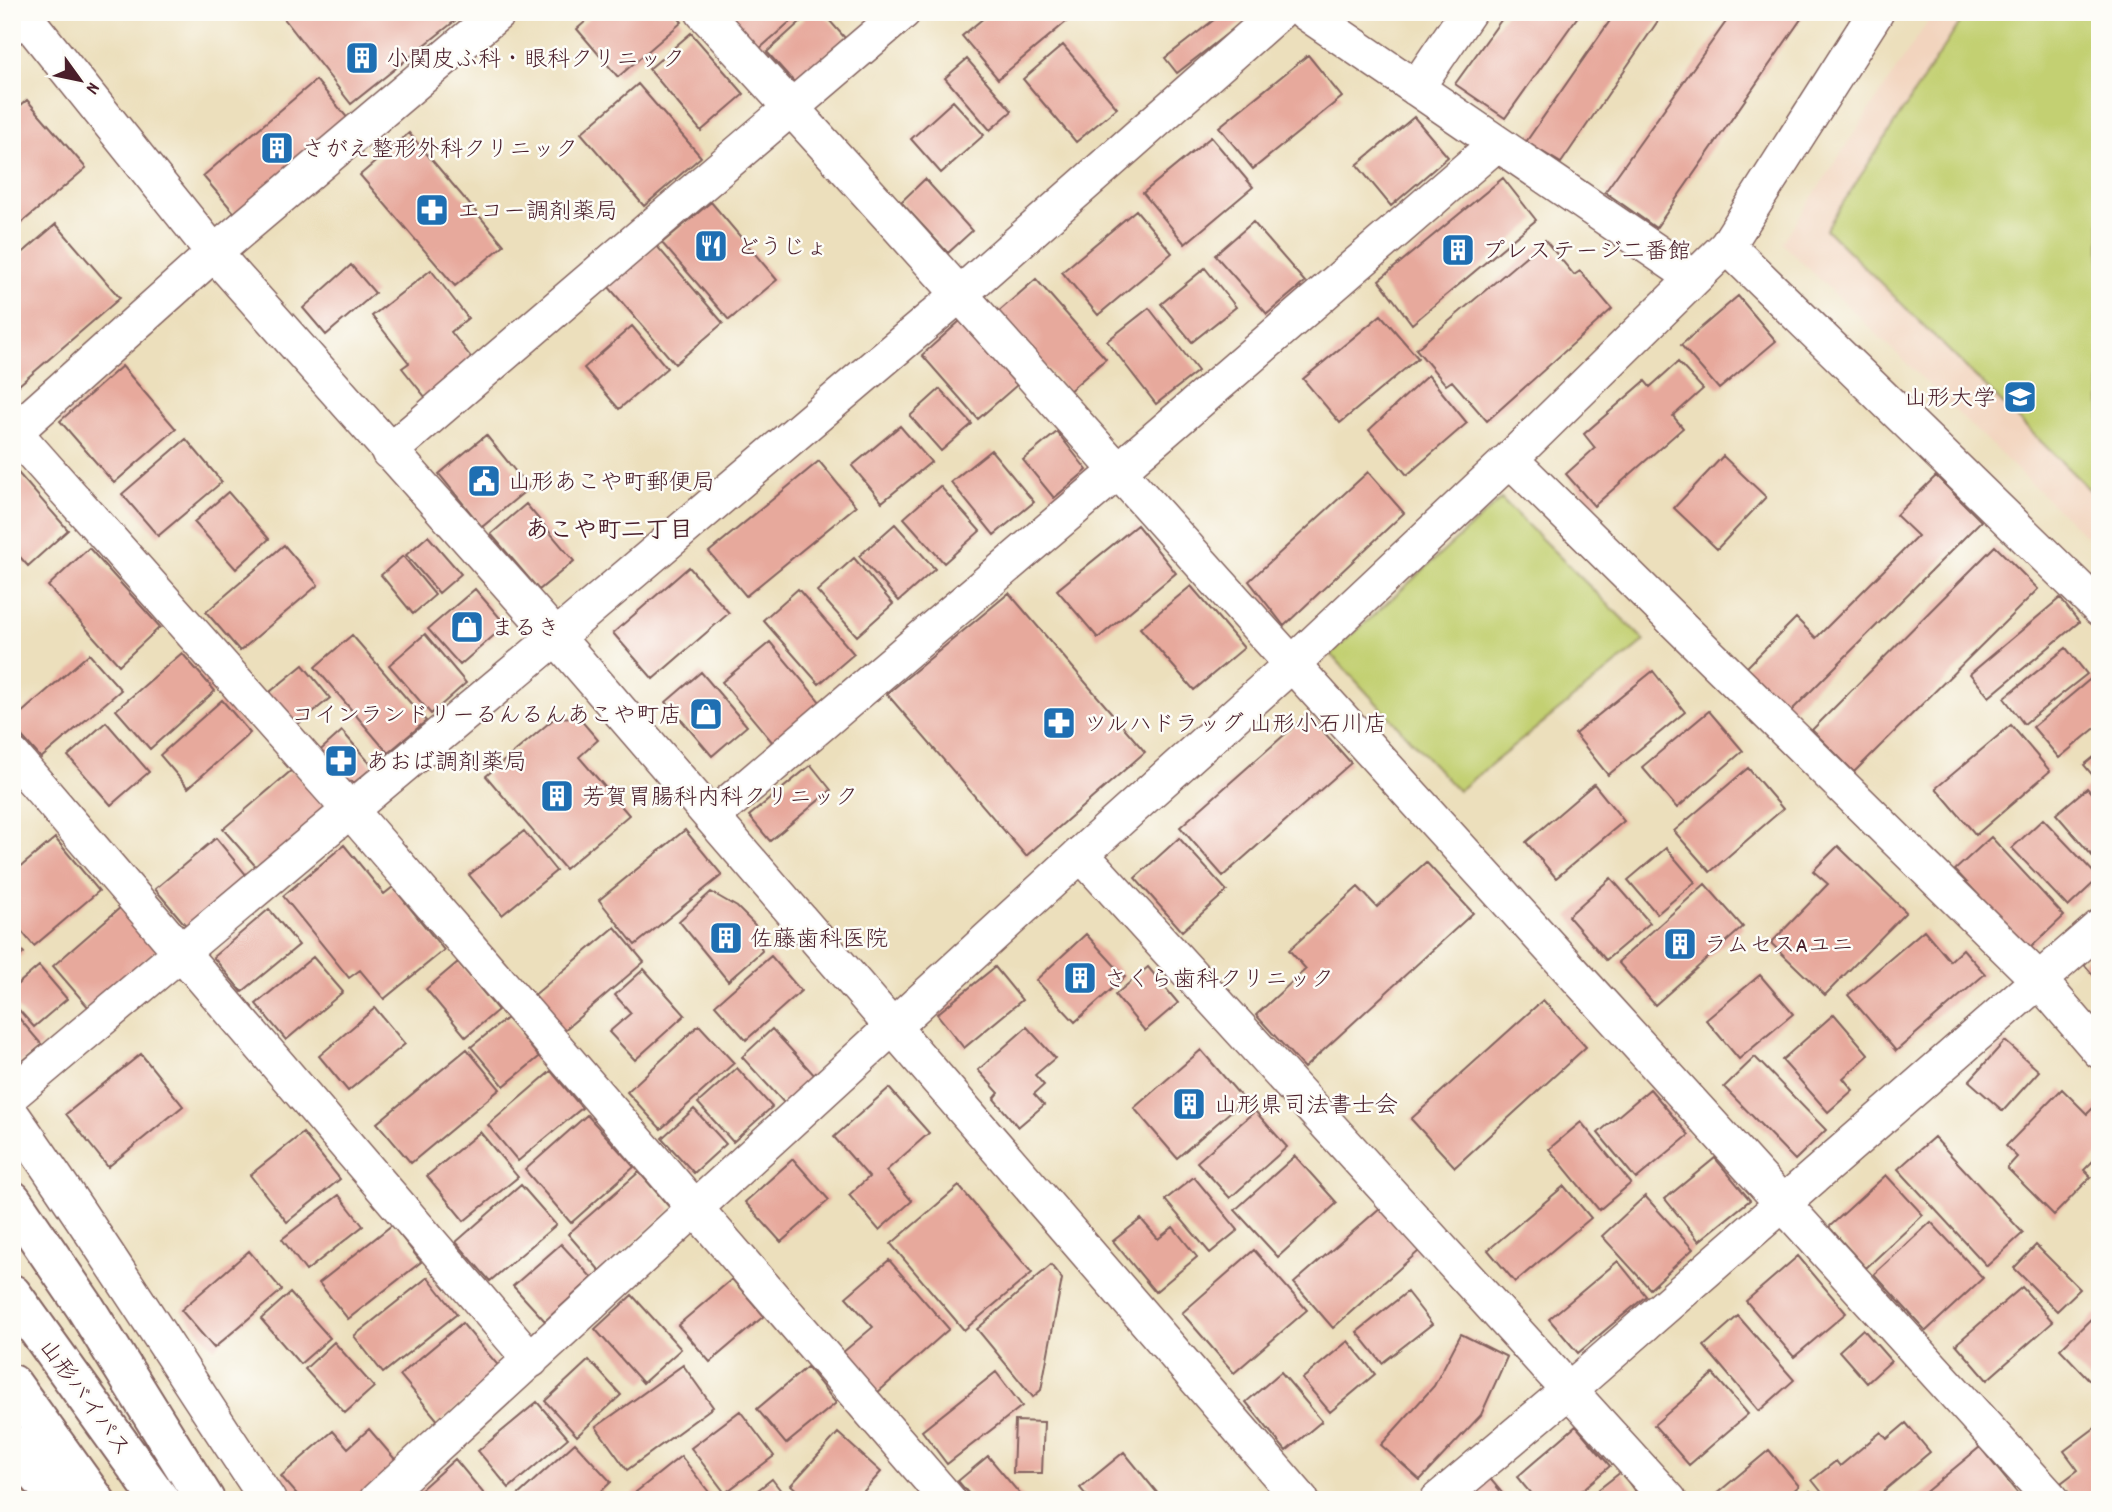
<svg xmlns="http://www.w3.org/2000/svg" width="2112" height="1512" viewBox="0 0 2112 1512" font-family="Dekko,'Klee One',sans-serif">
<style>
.built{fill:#f2d4be}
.green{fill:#c3d072;stroke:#86784e;stroke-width:2}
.building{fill:#e7a99c}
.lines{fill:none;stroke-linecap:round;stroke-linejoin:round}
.minor-casing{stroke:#83625e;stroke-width:38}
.major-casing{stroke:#83625e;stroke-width:42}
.highway-casing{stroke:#83625e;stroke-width:42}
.minor{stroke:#fff;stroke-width:35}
.major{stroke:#fff;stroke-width:38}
.highway{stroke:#fff;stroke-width:38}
.labels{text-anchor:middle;stroke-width:5;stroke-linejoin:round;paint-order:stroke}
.poi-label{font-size:23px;fill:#4a1f2b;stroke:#fdfcf7;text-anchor:start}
.street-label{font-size:23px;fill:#4a1f2b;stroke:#fdfcf7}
.neighbourhood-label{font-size:24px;font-weight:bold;fill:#4a1f2b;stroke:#fdfcf7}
</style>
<rect width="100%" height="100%" fill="#fdfcf7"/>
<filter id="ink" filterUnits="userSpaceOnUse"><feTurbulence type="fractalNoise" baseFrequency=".0143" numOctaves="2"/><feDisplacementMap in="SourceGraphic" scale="14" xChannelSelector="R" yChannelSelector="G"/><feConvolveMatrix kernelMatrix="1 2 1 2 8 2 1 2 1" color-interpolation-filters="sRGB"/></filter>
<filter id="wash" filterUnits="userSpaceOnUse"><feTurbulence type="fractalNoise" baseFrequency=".00686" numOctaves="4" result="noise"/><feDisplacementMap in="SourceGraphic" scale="28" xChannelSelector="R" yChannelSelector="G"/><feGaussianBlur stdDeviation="1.57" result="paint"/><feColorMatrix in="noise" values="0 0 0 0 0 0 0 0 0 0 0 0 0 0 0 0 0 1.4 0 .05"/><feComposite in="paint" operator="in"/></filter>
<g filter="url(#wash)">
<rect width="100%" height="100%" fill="#ecdfbc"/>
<path class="built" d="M1934,12H2100V550L1782,243Z"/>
<path class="green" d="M1967,12H2100V500L1826,229Z
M1501,499L1645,641L1458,791L1331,654Z"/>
<g id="blocks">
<path class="building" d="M279,12H466L351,104Z
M596,12H673L682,22L618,77L577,29Z
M736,12H801L758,50L729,18Z
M811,12H822L845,38L795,83L767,52Z
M991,12H1078L998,79L962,36Z
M1224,12H1255L1177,73L1165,58Z
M1507,12H1581L1505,118L1455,84Z
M1616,12H1664L1561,163L1526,142Z
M1733,12H1806L1656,228L1605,192Z
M691,33L744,94L701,131L649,69Z
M1063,45L1117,108L1076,142L1023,79Z
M1308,55L1342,97L1253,169L1219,127Z
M967,59L1012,111L990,130L945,78Z
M316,80L350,121L237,216L203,176Z
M638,84L701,157L644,206L581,133Z
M27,100L86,168L12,231V113Z
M953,101L984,135L941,173L911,139Z
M1414,117L1448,157L1391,206L1357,165Z
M409,133L504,245L455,286L360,175Z
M1211,137L1253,187L1185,244L1143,193Z
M1503,178L1536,220L1412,324L1379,280Z
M925,179L972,231L948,253L901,202Z
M711,202L777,280L729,320L662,243Z
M1136,210L1172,253L1098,315L1062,272Z
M1253,222L1305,282L1267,314L1215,255Z
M56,224L120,298L12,391V262Z
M1545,240L1574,275L1580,271L1612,309L1487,421L1452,381L1446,385L1416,349Z
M656,245L723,323L675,364L608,286Z
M351,265L375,293L326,335L303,308Z
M1205,268L1236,307L1192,342L1161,304Z
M431,270L468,318L451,332L474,361L426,398L402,368L409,363L372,316Z
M1036,279L1106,359L1068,392L998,312Z
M1738,296L1776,341L1719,389L1681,345Z
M1149,308L1198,371L1156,404L1107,341Z
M1381,315L1418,358L1340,423L1303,379Z
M960,321L1017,385L978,419L922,355Z
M632,326L667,368L619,409L584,368Z
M1678,362L1703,389L1673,416L1683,428L1594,506L1566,474L1595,448L1584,434L1645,381L1650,387Z
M122,366L176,429L114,483L60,421Z
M1428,375L1467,423L1407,475L1369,430Z
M940,389L972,424L941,451L910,416Z
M900,426L931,462L882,502L852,466Z
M1057,432L1087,470L1054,498L1023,460Z
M486,435L529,488L482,527L439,474Z
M186,439L222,482L158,536L122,494Z
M991,450L1034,502L994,535L951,482Z
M1723,456L1766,497L1717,549L1674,508Z
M819,461L856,506L746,596L709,552Z
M12,466L68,530L28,566L12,548Z
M1368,472L1404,513L1284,626L1249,581Z
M1936,476L1981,521L1789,713L1745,669L1796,618L1816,638L1918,536L1896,515Z
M940,486L980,531L944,563L904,518Z
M228,492L269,539L236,569L194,522Z
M526,504L574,561L539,590L491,534Z
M895,524L935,569L899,601L859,556Z
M1137,525L1176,573L1098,638L1057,590Z
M428,536L461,574L439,593L406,555Z
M284,545L318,585L240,651L206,612Z
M1995,546L2038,589L1854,772L1812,730Z
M89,548L160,627L119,665L48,586Z
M403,556L435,595L413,614L381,575Z
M854,558L893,604L857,636L817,591Z
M689,567L729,613L653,679L613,633Z
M1191,586L1244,648L1194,690L1140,628Z
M475,589L506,625L460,665L428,629Z
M798,589L854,654L819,684L763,620Z
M1009,593L1145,752L1026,856L887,694Z
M2060,598L2079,622L1989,697L1970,674Z
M425,634L466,683L431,714L389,665Z
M352,635L426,721L388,753L315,667Z
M770,642L821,703L773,743L722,682Z
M2066,648L2087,674L2024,724L2004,698Z
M182,653L215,691L150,749L116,710Z
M89,654L121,690L41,758L12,725V721Z
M303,665L330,698L292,729L265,696Z
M1653,671L1685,712L1608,775L1575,734Z
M701,672L747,726L712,756L666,702Z
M2094,676L2100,683V724L2059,758L2033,727Z
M222,700L250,733L188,788L160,755Z
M1709,711L1743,751L1677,808L1642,767Z
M1308,714L1351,763L1223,876L1180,827Z
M556,717L579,718L598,740L579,757L629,815L565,869L486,776Z
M106,722L149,772L111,805L68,756Z
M2011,725L2050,771L1976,835L1936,788Z
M342,731L373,767L355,782L335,781L314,756Z
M2100,752V784L2084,765Z
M811,765L831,790L770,841L749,816Z
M1748,768L1783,809L1710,872L1674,831Z
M292,770L328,811L259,870L223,829Z
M1594,784L1624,821L1556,878L1526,842Z
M2087,788L2100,803V865L2056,814Z
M2043,819L2099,878L2068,907L2012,848Z
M685,830L722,875L635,945L599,900Z
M524,831L556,871L502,915L469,875Z
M1991,837L2064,916L2029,949L1955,870Z
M55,838L99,891L34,946L12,920V874Z
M216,838L248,877L188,928L155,889Z
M1179,838L1227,891L1182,931L1135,878Z
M344,845L384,894L393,887L444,950L384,999L360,970L349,978L283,896Z
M1838,846L1906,912L1825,995L1771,943L1828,884L1813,871Z
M1666,848L1695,882L1657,914L1628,880Z
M1426,862L1473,913L1304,1068L1256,1015L1306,969L1289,950L1358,887L1377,907Z
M1611,878L1650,923L1606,960L1568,916Z
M1705,884L1743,927L1655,1005L1618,962Z
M711,892L737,907L755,925L762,951L728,981L679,921Z
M121,907L158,949L89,1008L53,966Z
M269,909L299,945L242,992L213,957Z
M615,927L644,962L562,1032L532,997Z
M1924,930L1950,961L1963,949L1985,974L1896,1051L1848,995Z
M1086,934L1125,977L1075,1022L1036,980Z
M12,939L24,953L12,963Z
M2100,947V983L2082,962Z
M771,956L801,991L746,1040L715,1005Z
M313,957L343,992L286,1040L256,1004Z
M458,962L498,1010L466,1037L426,989Z
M39,966L67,999L34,1027L12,1002V989Z
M995,967L1022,1000L964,1048L937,1014Z
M1148,967L1178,1003L1145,1031L1115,995Z
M644,969L685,1015L635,1060L609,1032L631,1013L615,995Z
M1760,975L1793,1014L1739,1059L1706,1020Z
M1543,1000L1586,1047L1455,1167L1411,1119Z
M375,1008L405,1044L348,1091L319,1056Z
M12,1010L42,1045L12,1070Z
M1834,1014L1869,1055L1843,1078L1853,1090L1828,1112L1782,1060Z
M507,1018L539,1057L504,1086L471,1047Z
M699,1025L734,1063L661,1129L627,1092Z
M1027,1027L1055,1058L1035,1075L1044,1085L1034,1094L1044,1105L1018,1127L994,1099L999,1093L978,1070Z
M772,1029L817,1078L787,1106L742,1057Z
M2005,1041L2039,1071L2003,1111L1969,1081Z
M467,1049L500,1089L411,1163L377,1123Z
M1201,1050L1244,1100L1177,1158L1134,1108Z
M141,1054L183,1106L108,1167L66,1114Z
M1755,1057L1826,1130L1795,1160L1724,1087Z
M737,1068L772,1107L733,1142L698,1103Z
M551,1071L582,1108L518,1161L488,1125Z
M889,1088L929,1133L886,1171L912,1201L879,1230L849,1195L869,1177L834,1137Z
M1650,1089L1689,1135L1636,1179L1598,1133Z
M2062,1089L2087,1114L2097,1104L2100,1106V1154L2084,1170L2091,1177L2054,1215L2007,1168L2017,1157L2006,1146Z
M694,1109L726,1144L694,1173L662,1138Z
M1255,1111L1287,1147L1230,1198L1197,1162Z
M587,1115L634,1167L571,1223L525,1170Z
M1581,1122L1631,1183L1599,1210L1549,1149Z
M480,1132L518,1177L464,1221L427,1176Z
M303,1133L340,1179L287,1222L250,1175Z
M1934,1137L2023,1233L1987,1266L1898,1169Z
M1295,1156L1337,1203L1278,1257L1235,1210Z
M1715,1158L1750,1200L1699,1241L1665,1199Z
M793,1159L829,1200L781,1242L745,1202Z
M639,1172L671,1209L600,1271L568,1234Z
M1886,1175L1923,1215L1866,1268L1829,1227Z
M1194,1177L1238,1230L1210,1253L1165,1200Z
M521,1185L556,1225L490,1281L456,1242Z
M959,1186L1032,1273L964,1330L891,1244Z
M1564,1186L1591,1218L1515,1282L1488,1250Z
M339,1195L363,1226L306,1271L282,1239Z
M1645,1196L1693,1249L1650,1289L1602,1236Z
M1381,1207L1419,1251L1333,1328L1294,1283Z
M1141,1219L1158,1239L1173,1227L1197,1257L1155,1292L1113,1241Z
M1931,1222L1983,1278L1926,1331L1874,1274Z
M392,1225L421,1262L348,1319L319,1283Z
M561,1244L592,1278L545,1321L513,1286Z
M2036,1245L2080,1289L2057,1311L2014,1268Z
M1254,1250L1307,1310L1234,1373L1182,1313Z
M249,1251L282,1290L214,1348L181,1310Z
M1798,1256L1846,1313L1794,1357L1746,1301Z
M889,1260L949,1329L877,1393L842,1353L873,1327L846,1297Z
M1618,1261L1646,1296L1578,1353L1549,1319Z
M1051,1265L1062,1279L1041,1390L1033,1397L977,1329Z
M428,1277L457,1314L383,1373L354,1336Z
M732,1279L764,1316L710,1362L678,1325Z
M2022,1287L2053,1322L1987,1380L1956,1344Z
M1407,1292L1432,1324L1382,1363L1357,1332Z
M290,1293L330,1338L300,1364L261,1319Z
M632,1295L681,1349L643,1383L595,1329Z
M2096,1314L2100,1318V1391L2060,1349Z
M1738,1316L1794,1380L1759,1411L1704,1346Z
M462,1323L502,1370L439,1422L400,1375Z
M1863,1329L1891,1361L1867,1383L1839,1351Z
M1461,1334L1507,1357L1481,1415L1420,1480L1381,1445L1434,1386Z
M1348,1341L1375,1374L1330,1412L1302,1379Z
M334,1342L374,1387L345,1413L305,1369Z
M589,1360L621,1395L577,1436L545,1401Z
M683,1365L713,1407L627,1470L596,1427Z
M807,1367L836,1403L786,1444L757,1409Z
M996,1372L1022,1406L947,1464L922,1431Z
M1281,1372L1322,1421L1286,1451L1246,1402Z
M1713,1374L1748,1414L1689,1465L1654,1425Z
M537,1402L568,1438L509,1488L478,1451Z
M740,1411L774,1456L725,1493L691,1448Z
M1015,1421L1044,1422L1042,1473H1013Z
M1906,1423L1930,1452L1873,1500H1828L1812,1480L1836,1461L1840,1466L1881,1432L1887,1439Z
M2100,1424V1500H2074L2061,1483L2078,1470L2064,1451Z
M1576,1426L1610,1466L1571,1500H1536L1517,1477Z
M369,1429L399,1464L359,1500H302L281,1476L333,1431L348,1448Z
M838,1433L881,1472L856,1500H808L791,1485Z
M575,1443L611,1482L592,1500H518L516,1497Z
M1980,1447L2023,1500H1916Z
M1769,1450L1799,1486L1783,1500H1709Z
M1124,1452L1163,1500H1090L1080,1488Z
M681,1456L715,1500H626Z
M988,1456L1025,1500H974L958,1481Z
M455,1459L489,1500H409Z
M1621,1472L1641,1500H1585Z
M1487,1475L1508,1500H1459Z
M772,1479L788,1500H745Z
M1810,1491L1818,1500H1800Z"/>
</g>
</g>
<g filter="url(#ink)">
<use href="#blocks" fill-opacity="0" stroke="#83625e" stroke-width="2"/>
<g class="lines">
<defs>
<path id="minor" d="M21,12L214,253L556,637L1301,1500
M703,12C902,227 1095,447 1292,664C1545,943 1800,1220 2052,1500
M1305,12L1693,277
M1416,88L1468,12
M1727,246L2100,609
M14,432L350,810L948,1500
M12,434L214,253L499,12
M389,452L903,12
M1510,459L2038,979L2100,1051
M12,755L531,1360
M712,817L1118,471L1496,144
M1081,854L1669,1500
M12,1094L556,637L960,294L1279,12
M12,1115C101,1241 182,1372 268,1500
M377,1500L1081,854L1292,664L1510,459L1727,246L1876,12
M1438,1500L1569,1390L2100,927"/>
<path id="major" d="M12,25L27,12"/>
<path id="highway" d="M12,1200L85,1307L205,1500
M12,1294L160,1500
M12,1384L95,1500
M12,1445L59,1500"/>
</defs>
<use href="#minor" class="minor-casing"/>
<use href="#major" class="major-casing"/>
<use href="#highway" class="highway-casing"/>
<use href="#minor" class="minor"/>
<use href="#major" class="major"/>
<use href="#highway" class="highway"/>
</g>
</g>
<defs>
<symbol id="building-square" viewBox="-11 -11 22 22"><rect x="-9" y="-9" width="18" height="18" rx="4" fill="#1f6fb2" stroke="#fdfcf7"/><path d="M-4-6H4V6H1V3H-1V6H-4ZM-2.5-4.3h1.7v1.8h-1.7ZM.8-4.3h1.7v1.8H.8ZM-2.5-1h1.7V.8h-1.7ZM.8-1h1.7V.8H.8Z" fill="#fff"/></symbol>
<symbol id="pharmacy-square" viewBox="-11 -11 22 22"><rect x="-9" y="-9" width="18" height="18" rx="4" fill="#1f6fb2" stroke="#fdfcf7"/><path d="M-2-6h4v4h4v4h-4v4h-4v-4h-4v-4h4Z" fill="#fff"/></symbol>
<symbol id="restaurant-square" viewBox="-11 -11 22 22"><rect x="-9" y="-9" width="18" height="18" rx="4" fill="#1f6fb2" stroke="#fdfcf7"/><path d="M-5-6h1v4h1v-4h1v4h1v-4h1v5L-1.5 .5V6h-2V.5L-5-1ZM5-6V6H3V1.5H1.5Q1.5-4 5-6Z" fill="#fff"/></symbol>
<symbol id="university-square" viewBox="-11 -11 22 22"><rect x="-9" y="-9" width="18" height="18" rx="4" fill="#1f6fb2" stroke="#fdfcf7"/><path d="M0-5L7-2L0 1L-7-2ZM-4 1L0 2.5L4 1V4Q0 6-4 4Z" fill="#fff"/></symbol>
<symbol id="civic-square" viewBox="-11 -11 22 22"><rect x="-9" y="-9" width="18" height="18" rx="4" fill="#1f6fb2" stroke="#fdfcf7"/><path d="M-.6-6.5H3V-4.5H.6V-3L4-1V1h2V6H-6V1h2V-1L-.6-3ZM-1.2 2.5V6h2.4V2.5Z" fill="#fff"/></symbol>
<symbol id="shop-square" viewBox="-11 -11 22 22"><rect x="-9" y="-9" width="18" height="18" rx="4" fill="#1f6fb2" stroke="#fdfcf7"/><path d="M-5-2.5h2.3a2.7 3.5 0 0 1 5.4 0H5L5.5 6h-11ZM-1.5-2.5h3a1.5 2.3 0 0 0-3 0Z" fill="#fff"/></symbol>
</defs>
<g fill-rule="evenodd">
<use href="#building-square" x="343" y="39" width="38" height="38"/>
<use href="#building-square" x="258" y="129" width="38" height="38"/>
<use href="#pharmacy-square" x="413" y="191" width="38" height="38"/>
<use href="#restaurant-square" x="692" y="227" width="38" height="38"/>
<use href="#building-square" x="1439" y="231" width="38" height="38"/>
<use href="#university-square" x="2001" y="378" width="38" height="38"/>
<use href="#civic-square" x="465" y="462" width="38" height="38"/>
<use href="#shop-square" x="448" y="608" width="38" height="38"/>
<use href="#shop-square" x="687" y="695" width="38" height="38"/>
<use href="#pharmacy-square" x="1040" y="704" width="38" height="38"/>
<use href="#pharmacy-square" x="322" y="742" width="38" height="38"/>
<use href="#building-square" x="538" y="777" width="38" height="38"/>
<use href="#building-square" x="707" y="919" width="38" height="38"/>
<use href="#building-square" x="1661" y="925" width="38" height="38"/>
<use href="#building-square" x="1061" y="959" width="38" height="38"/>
<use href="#building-square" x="1170" y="1085" width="38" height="38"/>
</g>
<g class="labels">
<g class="poi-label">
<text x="386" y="66">小関皮ふ科・眼科クリニック</text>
<text x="302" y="156">さがえ整形外科クリニック</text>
<text x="457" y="218">エコー調剤薬局</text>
<text x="736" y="254">どうじょ</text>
<text x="1482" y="258">プレステージ二番館</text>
<text x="1996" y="405" text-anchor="end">山形大学</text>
<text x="508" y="489">山形あこや町郵便局</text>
<text x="491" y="635">まるき</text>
<text x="682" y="722" text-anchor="end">コインランドリーるんるんあこや町店</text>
<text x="1084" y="731">ツルハドラッグ 山形小石川店</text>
<text x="366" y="769">あおば調剤薬局</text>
<text x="582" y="804">芳賀胃腸科内科クリニック</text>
<text x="750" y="946">佐藤歯科医院</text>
<text x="1704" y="952">ラムセスAユニ</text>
<text x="1104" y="986">さくら歯科クリニック</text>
<text x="1214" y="1112">山形県司法書士会</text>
</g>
<g class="street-label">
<text transform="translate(86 1397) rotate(54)" y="8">山形バイパス</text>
</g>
<g class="neighbourhood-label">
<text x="609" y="537">あこや町二丁目</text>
</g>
</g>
<rect width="2112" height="1512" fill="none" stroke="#fdfcf7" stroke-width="42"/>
<g transform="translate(80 80) rotate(123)" stroke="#fdfcf7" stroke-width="5" paint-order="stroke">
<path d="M0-5L12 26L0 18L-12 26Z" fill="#4a1f2b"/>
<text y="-10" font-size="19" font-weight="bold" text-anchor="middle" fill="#4a1f2b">N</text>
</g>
</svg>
